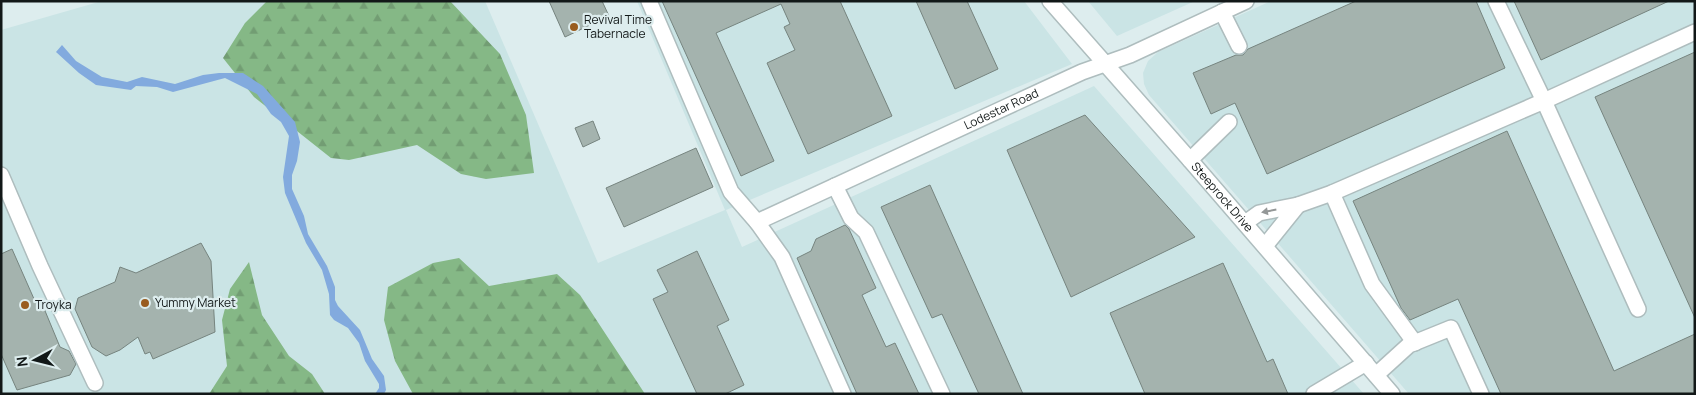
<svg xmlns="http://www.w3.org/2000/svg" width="1696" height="395" viewBox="0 0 1696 395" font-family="Manrope,sans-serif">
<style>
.built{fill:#cae4e5}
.forest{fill:url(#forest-firs)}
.water{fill:#82aade}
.building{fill:#a4b3ae;stroke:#76847f}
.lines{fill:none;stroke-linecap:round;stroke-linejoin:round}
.minor-casing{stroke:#aebdbe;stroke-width:18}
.minor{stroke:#fff;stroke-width:15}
.oneway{fill:#949797}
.poi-dot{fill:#995c1f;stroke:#ddedee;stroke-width:2}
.labels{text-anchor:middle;stroke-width:4.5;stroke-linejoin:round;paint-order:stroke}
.poi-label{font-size:12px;fill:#121818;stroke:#ddedee;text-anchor:start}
.street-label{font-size:12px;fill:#121818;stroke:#ddedee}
</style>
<defs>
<pattern id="forest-firs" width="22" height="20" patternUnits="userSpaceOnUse" patternTransform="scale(1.25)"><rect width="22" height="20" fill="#85b886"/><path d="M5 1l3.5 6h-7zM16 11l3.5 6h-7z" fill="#729d73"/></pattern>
</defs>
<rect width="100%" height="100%" fill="#ddedee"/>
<path class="built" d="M102,1H485L598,263L725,210L637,1H1024L1072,64L726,210L742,247L1094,86L1364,394H1V30Z
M1088,1H1195L1117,36Z
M1271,1H1695V394H1409L1149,95L1144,84L1143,73L1148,61L1158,52Z"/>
<path class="forest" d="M267,1H450L500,54L526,115L534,173L486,179L461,174L417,145L349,160L331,158L254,97L223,58L245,23Z
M459,258L489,286L557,274L580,295L645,394H413L395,361L384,320L388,287L433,263Z
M249,262L262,315L289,356L312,374L325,394H209L227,366L222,320L230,289Z"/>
<path class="water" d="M62,45L76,61L102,77L127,82L142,77L175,84L203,75L219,73H243L263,86L295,122L300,142L297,161L292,175V189L304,216L308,234L327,266L335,287V300L338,306L360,330L372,359L384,376L386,390L384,394H375L379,388V384L365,361L359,343L348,328L334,320L330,315L329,294L322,270L306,243L285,193L283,177L289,136L281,122L271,114L257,94L225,78L173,92L157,87L136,86L131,90L96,85L79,73L56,52Z"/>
<path class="building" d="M549,1H602L609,16L565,37Z
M662,1H840L892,116L808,154L767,63L795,50L784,27L790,24L781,4L716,33L774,161L741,176Z
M916,1H967L998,69L955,89Z
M1356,1H1476L1505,68L1267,174L1235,103L1211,114L1193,73L1236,55H1243L1248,49Z
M1514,1H1669L1541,60Z
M1695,52V318L1595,97Z
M1085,115L1195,237L1071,297L1007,150Z
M593,121L600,139L583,147L575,128Z
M1507,131L1614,371L1695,334V394H1501L1458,299L1410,320L1401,308L1353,201Z
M696,148L713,187L624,227L606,188Z
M930,185L1023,394H979L942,314L932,318L881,207Z
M845,225L849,229L876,288L862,295L886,347L895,343L919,394H857L797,258L811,251L816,239Z
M201,243L211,261L215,332L153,359L150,352L145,354L138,337L120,350L106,356L92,347L75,309L78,298L115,282L120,267L136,273Z
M12,249L38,308L43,306L60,347L69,351L76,364L70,375L17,390L1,354V254Z
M697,251L729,320L717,326L744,385L725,394H697L653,299L668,292L657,270Z
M1223,263L1267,362L1273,359L1288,394H1145L1110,313Z"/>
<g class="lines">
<defs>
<g id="minor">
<path d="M649,1L731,192L757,222L782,257L843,394"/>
<path id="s1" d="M1050,1L1190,160L1392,394"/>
<path d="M1496,1L1544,101L1638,309"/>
<path d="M1222,12L1239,46"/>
<path d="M1190,160L1229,122"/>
<path d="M1,175L40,266L95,383"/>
<path d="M835,186L851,218L866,232L942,394"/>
<path d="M1332,193L1372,284L1415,343"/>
<path d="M1298,205L1332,193L1544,101L1695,32"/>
<path id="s2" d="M757,222L1082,72L1130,55L1246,1"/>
<path d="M1245,223L1259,213L1298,205L1265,246"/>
<path d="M1376,375L1409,345L1451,328L1481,394"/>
<path d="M1314,394L1366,363"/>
</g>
</defs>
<use href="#minor" class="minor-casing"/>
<use href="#minor" class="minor"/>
</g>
<defs><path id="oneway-solid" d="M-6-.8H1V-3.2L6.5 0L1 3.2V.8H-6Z" transform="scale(1.25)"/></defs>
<use class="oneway" href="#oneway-solid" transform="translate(1269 211) rotate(169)"/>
<g class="poi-dot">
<circle cx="574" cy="27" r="5"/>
<circle cx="145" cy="303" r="5"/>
<circle cx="25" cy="305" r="5"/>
</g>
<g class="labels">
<g class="poi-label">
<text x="584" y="24">Revival Time<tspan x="584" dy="14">Tabernacle</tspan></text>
<text x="155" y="307">Yummy Market</text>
<text x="35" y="309">Troyka</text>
</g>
<g class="street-label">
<text dy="4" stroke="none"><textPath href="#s2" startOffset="269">Lodestar Road</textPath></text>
<text dy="4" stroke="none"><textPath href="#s1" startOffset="261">Steeprock Drive</textPath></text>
</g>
</g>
<rect width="1696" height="395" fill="none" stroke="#121818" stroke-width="5"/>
<g transform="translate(35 360) rotate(263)" stroke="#ddedee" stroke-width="4" paint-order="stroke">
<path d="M0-4L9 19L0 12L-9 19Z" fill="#121818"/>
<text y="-8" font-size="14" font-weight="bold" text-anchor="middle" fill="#121818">N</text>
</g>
</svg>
